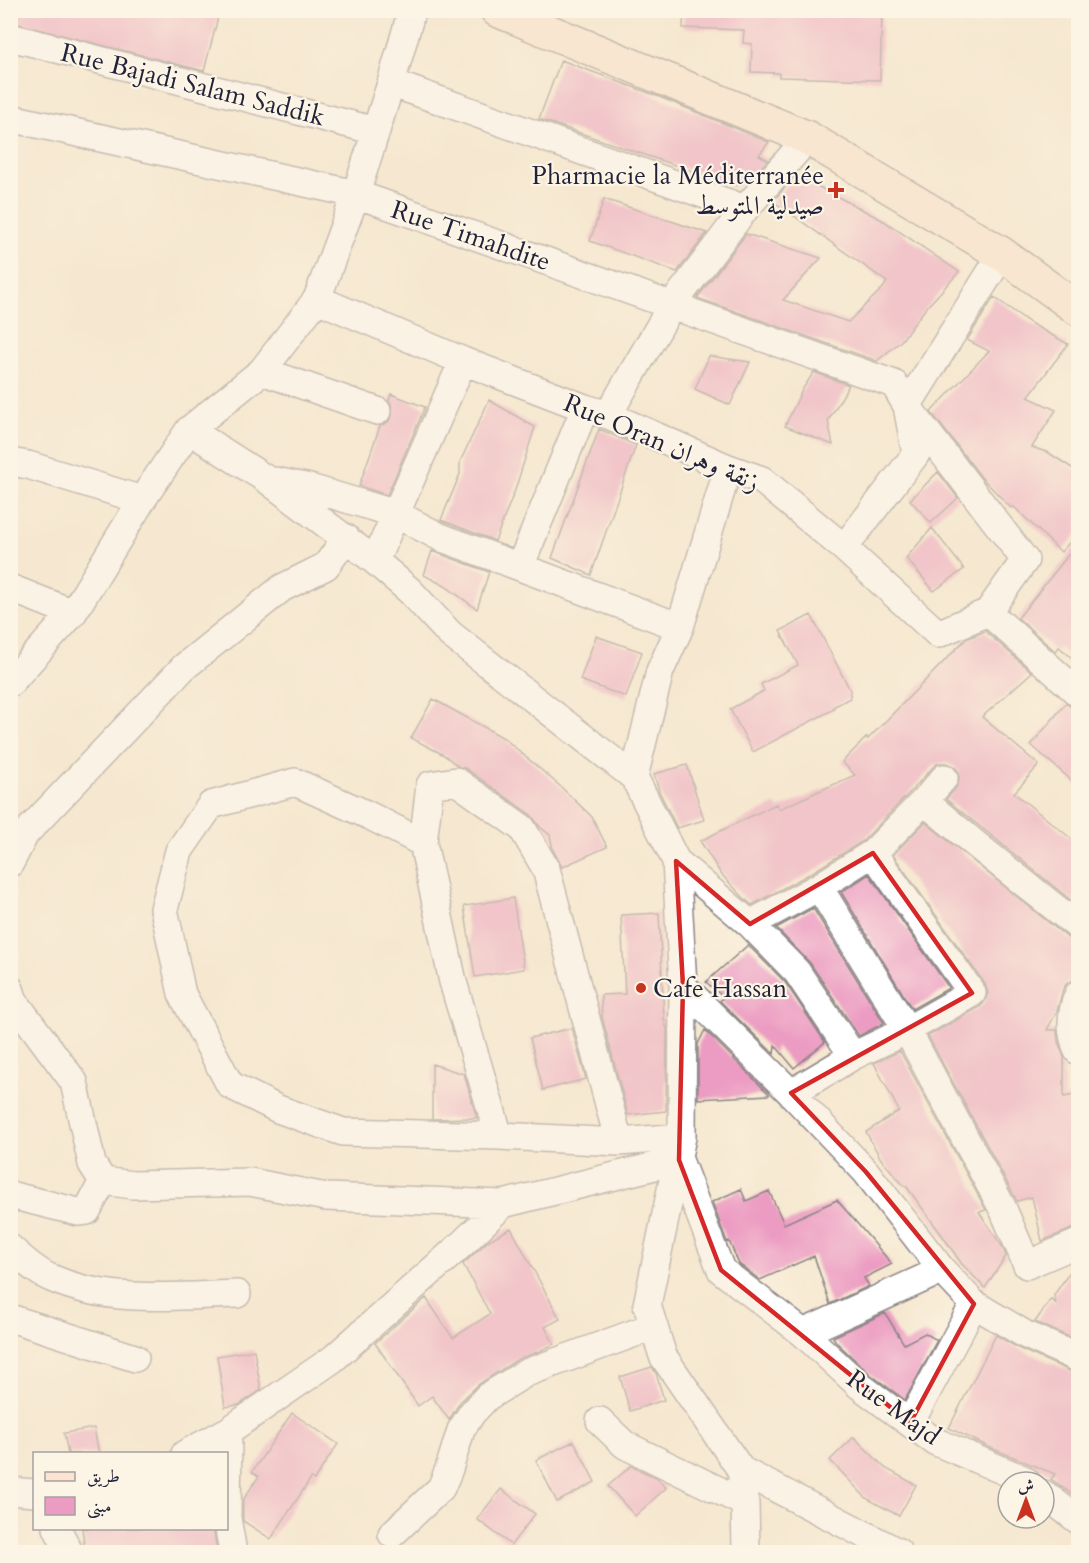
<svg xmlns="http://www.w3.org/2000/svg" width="1089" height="1563" viewBox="0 0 1089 1563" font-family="Cardo,Amiri,serif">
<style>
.building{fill:#ec9cc2}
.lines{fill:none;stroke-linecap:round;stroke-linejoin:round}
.street-casing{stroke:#8c8586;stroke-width:30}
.secondary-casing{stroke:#8c8586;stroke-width:36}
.street{stroke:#fff;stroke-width:27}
.secondary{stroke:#fde4d0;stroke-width:33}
.marked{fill:none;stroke:#d62828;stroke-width:4.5;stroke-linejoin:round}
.poi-dot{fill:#c8321e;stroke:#fcf5e5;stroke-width:2}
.labels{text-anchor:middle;stroke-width:4.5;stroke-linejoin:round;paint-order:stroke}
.street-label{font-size:26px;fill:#22223b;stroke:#fcf5e5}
.poi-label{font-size:26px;fill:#22223b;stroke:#fcf5e5;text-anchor:end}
</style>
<rect width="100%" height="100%" fill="#fcf5e5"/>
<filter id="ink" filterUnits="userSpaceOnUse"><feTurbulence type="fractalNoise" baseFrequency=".0167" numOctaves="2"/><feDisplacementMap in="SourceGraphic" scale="12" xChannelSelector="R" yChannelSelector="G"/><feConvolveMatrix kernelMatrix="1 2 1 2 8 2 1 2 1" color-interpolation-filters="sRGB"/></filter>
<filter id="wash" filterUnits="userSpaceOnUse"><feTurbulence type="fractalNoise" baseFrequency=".008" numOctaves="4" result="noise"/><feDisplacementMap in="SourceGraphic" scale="24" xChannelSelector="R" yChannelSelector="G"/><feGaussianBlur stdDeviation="1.35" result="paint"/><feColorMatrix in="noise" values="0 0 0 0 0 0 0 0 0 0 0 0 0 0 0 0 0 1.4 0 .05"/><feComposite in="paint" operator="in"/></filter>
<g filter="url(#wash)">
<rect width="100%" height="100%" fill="#f6e8d0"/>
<g id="blocks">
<path class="building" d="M10,10H220L204,71L10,22Z
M684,10H882L880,80L779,77V73L751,72L752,44L743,43L744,30L683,28Z
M561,60L657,96L769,142L759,155L768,160L747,183L742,179L736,186L539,119Z
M796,175L884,221L959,272L926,308L901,341L877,361L697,298L746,234L821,258L783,300L848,322L883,288L887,282L773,201Z
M604,199L707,233L677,272L590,241Z
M994,297L1030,323L1068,344L1028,397L1056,410L1032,447L1049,453L1078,472V533L1061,552L1013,506L1011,508L981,477L931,412L989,351L967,340Z
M709,356L750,362L730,405L695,389Z
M814,372L849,385L828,421L833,445L785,426L802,390Z
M391,394L425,407L387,495L359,486L380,426L388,422L392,416V407L389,400Z
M489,400L535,427L515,490L495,541L441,520L460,474V462Z
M599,429L636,445L591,575L552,558Z
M938,472L958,498L931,523L910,500Z
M932,528L964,569L934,591L906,558Z
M1078,543V663L1059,647L1055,651L1018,618Z
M432,551L489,572L477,609L445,586L424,575Z
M811,615L850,690V698L833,707L834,709L753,752L730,709L764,691L761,684L798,665L780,631Z
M985,631L1032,672L982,717L1039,765L1014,793L1078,844V906L946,799L956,788L959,780V772L955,767L946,763H938L932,768L912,790L863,841L811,873L752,905L746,900L721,874L700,841L776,804L779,809L855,775L842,762L867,737L868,739L966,639Z
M596,636L642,652L626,697L580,680Z
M433,699L504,738L561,787L592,817L607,847L562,867L553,850L550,835L540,827L531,815L465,768L459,767L444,755L411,738Z
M1066,703L1078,713V786L1031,745Z
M687,765L704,820L677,828L659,791L654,774Z
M925,822L1068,938L1078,941V975L1076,979L1067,983L1063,989L1057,1011L1047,1030H1057L1058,1041L1064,1057V1097L1078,1094V1227L1072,1229L1042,1241L1032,1197L1017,1201L928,1036L980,1007L985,1001L988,993L985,984L893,855Z
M869,874L949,988L912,1009L841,892Z
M513,898L524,969L475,977L464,906Z
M813,908L884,1023L859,1036L810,963L776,928Z
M659,913L664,1019L667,1029L666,1111L628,1115L602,1017L601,995L625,994L621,915Z
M748,945L785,982L825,1042L794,1068L775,1045L774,1054L720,1001L723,997L706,982Z
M572,1028L586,1079L543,1090L530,1038Z
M705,1030L769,1094V1095L698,1099V1044Z
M900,1051L986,1210L979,1212L1002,1246L1006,1256L985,1288L961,1263L942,1235L906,1186H904L881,1159L866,1132L899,1111L874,1063Z
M432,1064L464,1074L477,1118L432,1119Z
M741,1189L746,1201L769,1191L784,1224L837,1200L892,1264L864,1278L869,1286L830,1304L814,1256L760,1280L739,1264L729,1241L727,1242L712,1202Z
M511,1228L560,1319L545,1327L554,1344L540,1351L518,1359L479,1384L460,1402L449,1420L432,1396L418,1406L375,1343L426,1298L453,1338L490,1314L463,1264L489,1240Z
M1078,1260V1341L1035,1322L1051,1299L1056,1304L1054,1295Z
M885,1313L904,1344L925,1333L937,1340L905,1400L870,1374L836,1342L833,1337Z
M996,1335L1020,1349L1072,1372L1078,1374V1499L1051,1479L1055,1474L991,1448L949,1428Z
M254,1350L261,1390L239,1405L225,1407L217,1356Z
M652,1367L656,1373L664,1400L630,1411L620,1377Z
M292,1413L338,1444L314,1480L311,1478L271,1539L243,1521V1500L259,1476L252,1472Z
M94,1428L99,1454H68L64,1433Z
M854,1437L885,1468L916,1485L899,1516L866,1498L830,1460Z
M574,1441L595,1482L557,1502L536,1460Z
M631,1466L657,1478L666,1488L635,1516L608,1486Z
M501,1489L535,1514L511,1545L477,1519Z
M82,1528H213L217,1551L210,1552H85Z"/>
</g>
</g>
<g filter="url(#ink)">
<use href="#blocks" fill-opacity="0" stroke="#8c8586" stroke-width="1.5"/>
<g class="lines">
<defs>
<path id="street" d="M10,37L376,131
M391,83L745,209
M10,118L356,194L894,384L907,406L1025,560L988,612
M317,299L463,361L585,408L608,415L728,468L762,480L844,548L938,634L988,612L1078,693
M262,371L377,411
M608,415L672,305L745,209L808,138
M189,430L266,479L375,561L410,591L450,634L634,777L676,861L750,924L797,972L853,1056
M10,462L28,465L142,500
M275,481L310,488L396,514L440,537L680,627
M844,548L916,454L907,406L1002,254
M375,561L463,361
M520,567L585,408
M10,588L73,613
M10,683L73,613L142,500L189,430L262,371L317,299L356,194L391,83L412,10
M634,777L660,671L680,627L728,468
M924,801L979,847L1078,926
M423,843L370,816L295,782L211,805L179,851L164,909L182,994L230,1085L278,1109L343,1132L499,1136L619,1142L682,1137
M676,861L683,986L682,1137L647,1305L663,1356L741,1470L745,1503L746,1552
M10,863L25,834L184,667L282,588L326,566L346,538
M819,887L907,1030L1003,1209L1027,1265L1078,1243
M750,924L819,887L873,853L924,801L944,778
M683,986L791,1093L866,1172L942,1270L974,1304L1026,1335L1078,1358
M10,989L14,1001L74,1082L92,1164L103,1181L133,1185L250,1182L326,1197L503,1204
M1078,995C1070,1015 1070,1031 1078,1051
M791,1093L853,1056L907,1030L972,993L873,853
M499,1136L453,982L423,843L430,785L456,781L522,828L546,869L619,1142
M679,1160L721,1270L803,1333L942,1270
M10,1195L78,1212L87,1211L103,1181
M10,1248C21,1258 38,1273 51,1278C109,1304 176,1296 237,1294
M10,1318L135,1358
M803,1333L860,1386L934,1441L1023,1479L1027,1482
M600,1421L625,1445L745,1503
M910,1423L974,1304
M228,1431L227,1518L233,1552
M185,1454L228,1431L333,1359L462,1244L503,1204L679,1160
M741,1470L898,1552
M10,1491L34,1493
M1044,1494L1078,1520
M57,1528L69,1552
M392,1534L441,1488L449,1469L461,1430L472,1413L487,1397L526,1373L654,1326"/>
<path id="secondary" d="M497,10L808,138L1002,254L1078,309"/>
</defs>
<use href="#street" class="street-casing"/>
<use href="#secondary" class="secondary-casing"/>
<use href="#street" class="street"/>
<use href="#secondary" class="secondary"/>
</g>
</g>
<path d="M0 0H1089V1563H0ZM873,853L972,993L791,1093L866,1172L974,1304L910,1423L721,1270L679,1160L683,986L676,861L750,924Z" fill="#f6e8d0" fill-opacity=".55" fill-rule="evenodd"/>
<path class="marked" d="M873,853L972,993L791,1093L866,1172L974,1304L910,1423L721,1270L679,1160L683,986L676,861L750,924Z"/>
<g class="poi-dot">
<path d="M833 181h6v6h6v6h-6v6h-6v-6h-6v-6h6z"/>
<circle cx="641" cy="988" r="6"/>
</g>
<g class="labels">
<g class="street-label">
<text transform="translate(193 84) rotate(14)" y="9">Rue Bajadi Salam Saddik</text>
<text transform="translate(471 235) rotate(19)" y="9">Rue Timahdite</text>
<text transform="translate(662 442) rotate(23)" y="9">Rue Oran زنقة وهران</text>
<text transform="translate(894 1407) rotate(36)" y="9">Rue Majd</text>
</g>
<g class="poi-label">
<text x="824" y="184">Pharmacie la Méditerranée<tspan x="824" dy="30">صيدلية المتوسط</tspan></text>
<text x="653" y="997" text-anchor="start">Cafe Hassan</text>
</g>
</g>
<rect width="1089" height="1563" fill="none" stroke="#fcf5e5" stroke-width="36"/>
<rect x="33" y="1452" width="195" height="78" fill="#fcf5e5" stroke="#a5a1a1" stroke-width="1.5"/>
<rect x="45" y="1472" width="30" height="9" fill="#fde4d0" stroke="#a5a1a1" stroke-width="1.5"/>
<text x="87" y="1482" font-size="18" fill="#22223b">طريق</text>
<rect x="45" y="1497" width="30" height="18" fill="#ec9cc2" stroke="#a5a1a1" stroke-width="1.5"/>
<text x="87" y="1512" font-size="18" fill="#22223b">مبنى</text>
<g transform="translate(1026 1500)"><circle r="28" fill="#fcf5e5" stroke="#a5a1a1" stroke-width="1.5"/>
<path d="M0-4.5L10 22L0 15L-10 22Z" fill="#c8321e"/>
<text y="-9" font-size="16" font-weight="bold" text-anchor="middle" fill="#22223b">ش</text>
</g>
</svg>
